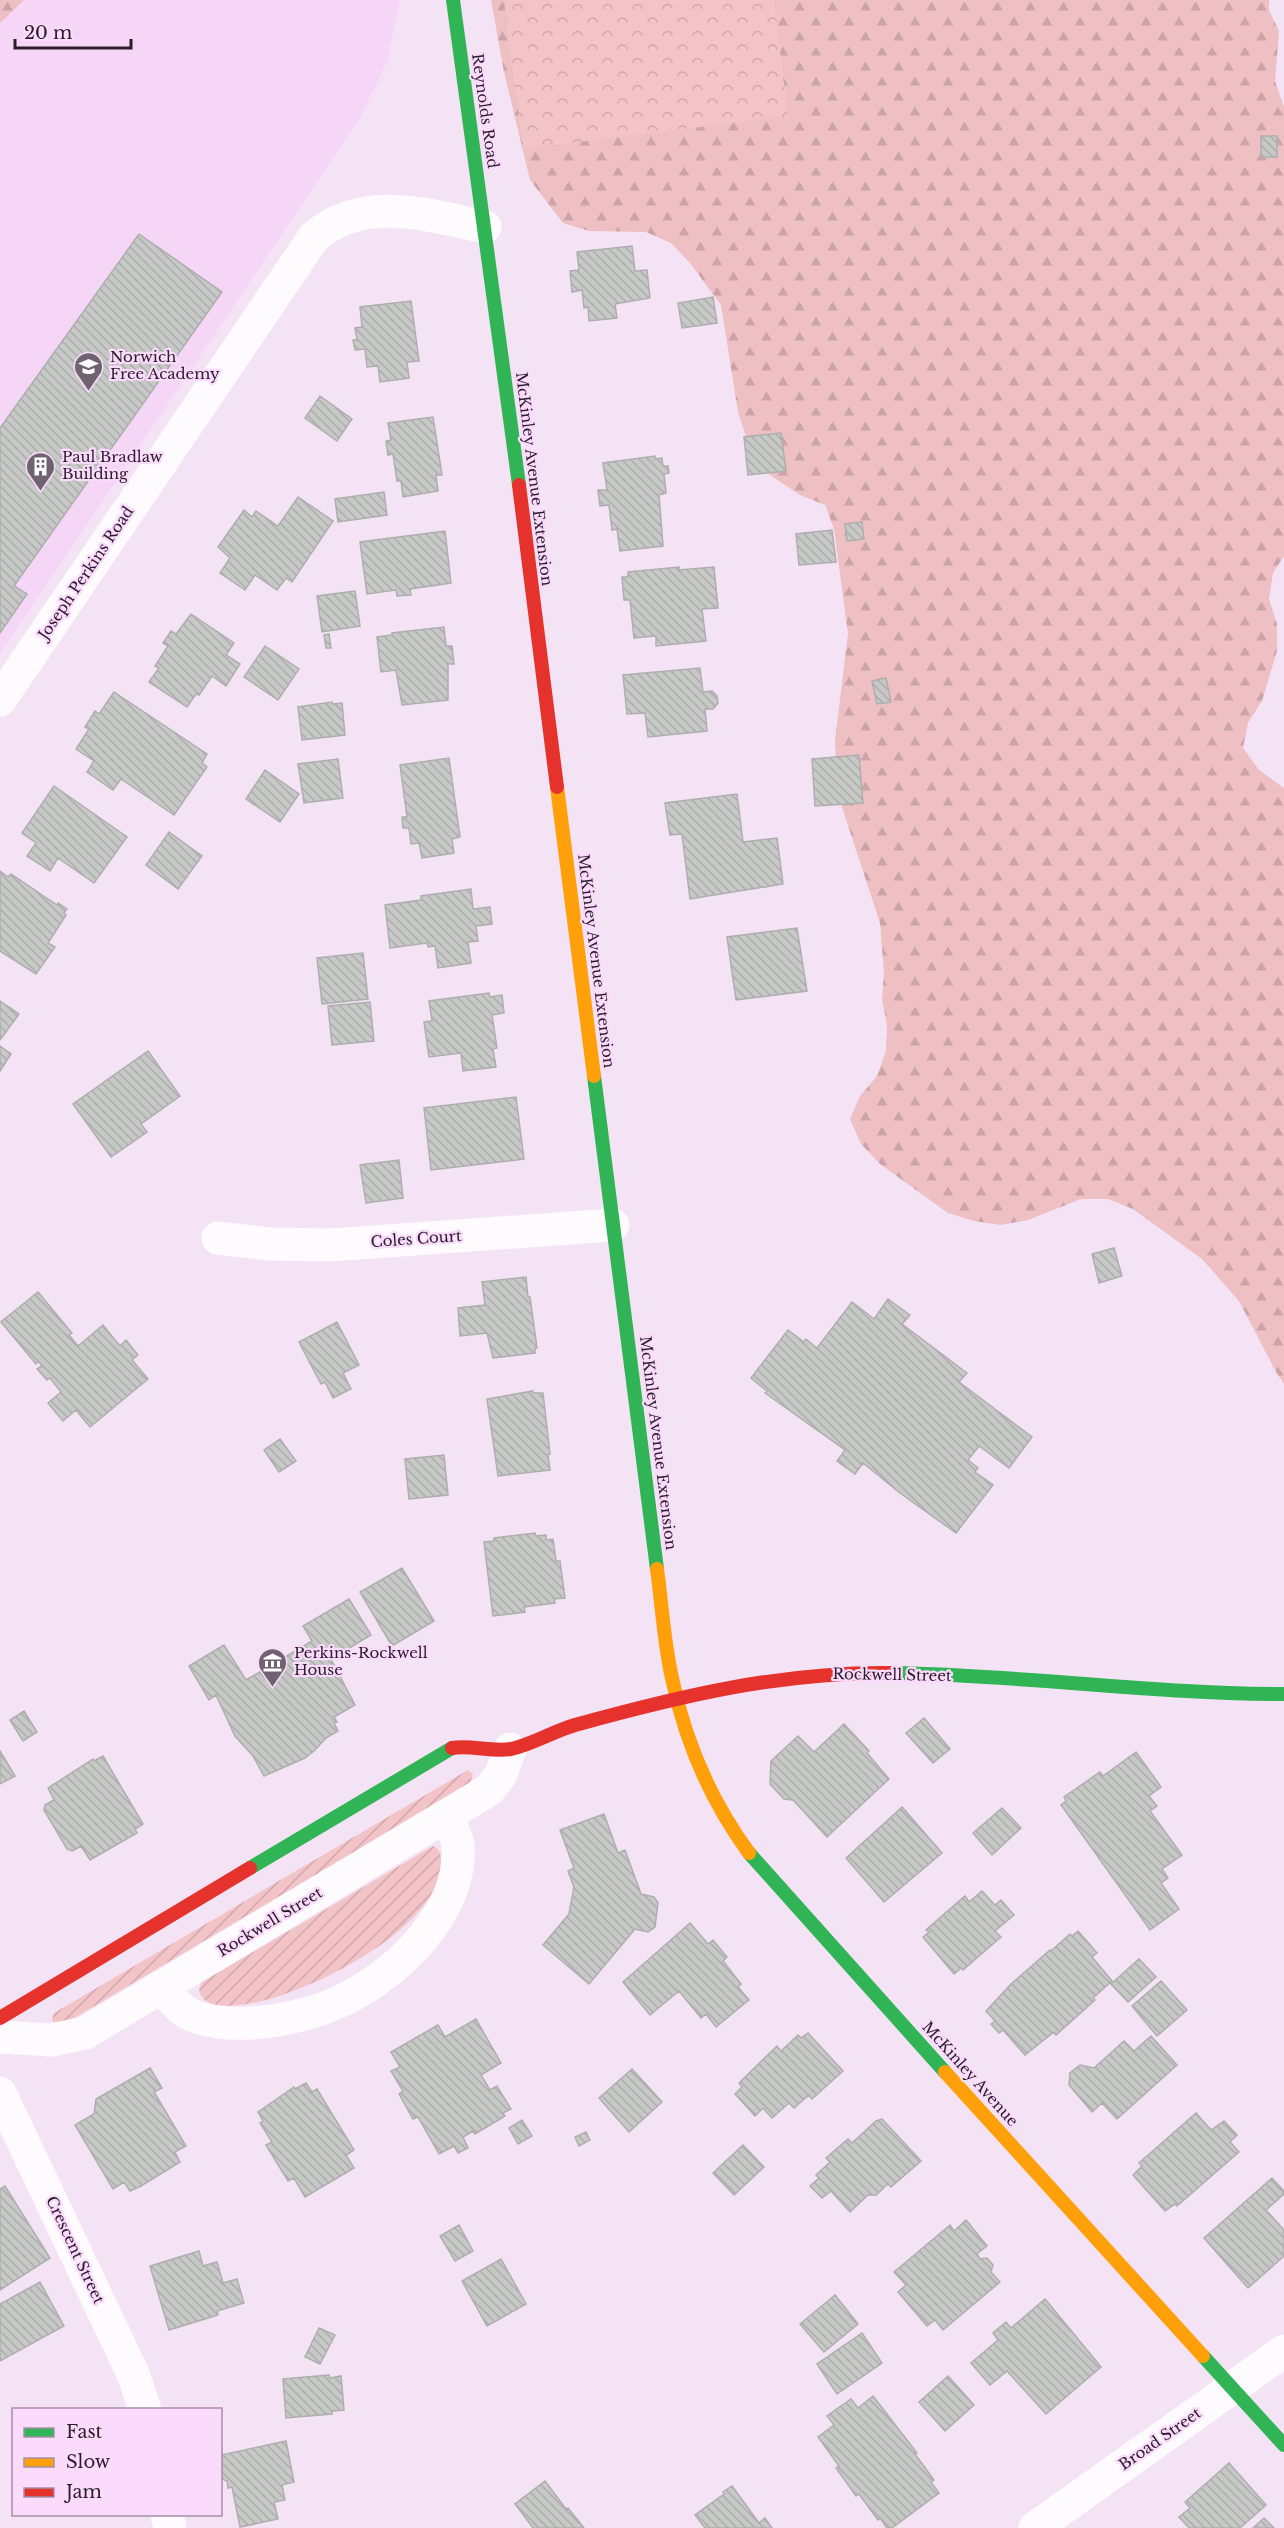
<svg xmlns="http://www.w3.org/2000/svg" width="1284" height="2528" viewBox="0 0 1284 2528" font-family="'Libre Baskerville',serif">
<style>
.built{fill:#f6d6f7}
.forest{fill:url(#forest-firs)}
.park{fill:url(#park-crowns)}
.garden{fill:url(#garden-furrows)}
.building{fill:url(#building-back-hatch);stroke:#aeaeae;stroke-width:1.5}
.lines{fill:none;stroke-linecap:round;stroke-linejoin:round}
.street{stroke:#fdfbfd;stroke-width:33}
.fast{stroke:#30b455;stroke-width:14}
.slow{stroke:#ff9f0a;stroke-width:14}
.jam{stroke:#e5322d;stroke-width:14}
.labels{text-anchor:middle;stroke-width:4.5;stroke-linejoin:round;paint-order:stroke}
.street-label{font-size:15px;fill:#2a1c2b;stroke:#fbdbfc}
.poi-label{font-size:15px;fill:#2a1c2b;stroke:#fbdbfc;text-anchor:start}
</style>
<defs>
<pattern id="forest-firs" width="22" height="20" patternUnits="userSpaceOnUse" patternTransform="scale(1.5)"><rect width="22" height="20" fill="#eebfc3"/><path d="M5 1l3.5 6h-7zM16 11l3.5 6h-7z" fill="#cca4a8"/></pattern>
<pattern id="park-crowns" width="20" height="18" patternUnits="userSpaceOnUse" patternTransform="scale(1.5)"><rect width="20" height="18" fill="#f2c3c7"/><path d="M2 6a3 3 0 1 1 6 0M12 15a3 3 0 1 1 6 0" fill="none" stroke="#d0a7ab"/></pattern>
<pattern id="garden-furrows" width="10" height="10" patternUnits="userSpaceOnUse" patternTransform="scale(1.5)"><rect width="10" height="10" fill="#f2c3c7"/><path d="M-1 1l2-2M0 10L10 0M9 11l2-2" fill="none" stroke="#d0a7ab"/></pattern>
<pattern id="building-back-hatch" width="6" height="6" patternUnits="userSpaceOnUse" patternTransform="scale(1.5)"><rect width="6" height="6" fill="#c7c9c7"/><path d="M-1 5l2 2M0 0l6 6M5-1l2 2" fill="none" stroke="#abacab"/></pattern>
</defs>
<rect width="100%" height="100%" fill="#f4e3f4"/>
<path class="built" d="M0,0H400L387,62L360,118L0,654Z"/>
<path class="forest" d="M0,0H24L0,23Z
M491,0H1269V10L1279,31L1275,81L1284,107V556L1273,573L1269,599L1277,624V651L1262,701L1248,723L1243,748L1259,770L1284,788V1384L1276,1372L1239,1301L1202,1259L1133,1209L1108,1199H1081L1028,1220L1001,1225L974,1221L948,1213L880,1164L861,1144L850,1119L860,1096L877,1076L886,1051L887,1025L882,999L884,973L880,923L837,792L835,740L848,634L834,529L825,505L800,495L755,465L738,412L721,305L690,263L671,243L646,232L589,231L563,223L530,180L504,72Z"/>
<path class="park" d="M504,0H774L788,116L523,149Z"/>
<path class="garden" d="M468,1770L473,1774L470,1783L64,2024H56L52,2020L54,2013Z
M433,1846C442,1851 441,1856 441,1865C439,1947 205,2046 199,1989L202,1982Z"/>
<path class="building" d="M1261,136H1277V157H1261Z
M139,234L222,292L14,586L27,594L0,633V428Z
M632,246L635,271L647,270L650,298L615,304L617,318L589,321L588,307L584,308L582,290L572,292L570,271L579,270L577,252Z
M713,297L717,323L682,328L678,303Z
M411,301L419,361L407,362L409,378L380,382L378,366L367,367L365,349L355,350L353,340H357L355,328L362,327L360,307Z
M320,396L352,419L337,441L305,418Z
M433,417L442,475H436L438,491L403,497L401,481H397L393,454L388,455L386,441L391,440L388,423Z
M781,433L786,471L748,475L744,437Z
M655,456V459L662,458L663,466H668L669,473L664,474L666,493L659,495L663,546L620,551L617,529L612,530L609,505L600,506L598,490H607L603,463Z
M384,492L387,515L338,522L335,499Z
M298,497L333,521L292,582L286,578L277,590L255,575L245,590L220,573L230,558L218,547L244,510L252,517L256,511L278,526Z
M862,522L864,539L847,541L845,524Z
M832,530L836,562L799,565L796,534Z
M445,531L451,583L410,589L411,595L397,596L396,590L367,594L360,542Z
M679,567V570L714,567L718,608L702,609L706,641L656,646V636L634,638L630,600H624L622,577H628V572Z
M355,591L360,626L322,632L317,596Z
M191,614L234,643L226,655L240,664L226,686L212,676L199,695L196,694L187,707L149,682L159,668L155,666L168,646L163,643L171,631L176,634Z
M444,627L446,646H452L454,664H448V700L402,705L396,670L381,672L377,637L392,635V633Z
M329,634L331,648H326L324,635Z
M265,646L299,669L278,700L244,677Z
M700,668L703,692L712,691L717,696L718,703L713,709H705L707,731L648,737L645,713L627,714L623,675Z
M886,678L891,702L877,704L872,681Z
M114,692L207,754L202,763L207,767L174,815L121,779L113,790L87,772L94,761L76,749L89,729L85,727L95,711L99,714Z
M332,702V704L342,703L345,735L302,740L298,707Z
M859,755L863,803L815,806L812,759Z
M449,758L460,837L452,839L454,853L422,858L419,843L411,844L409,828H403L402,817H407L400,765Z
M338,759L343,798L304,803L298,764Z
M265,770L299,794L280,822L246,799Z
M54,786L127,837L94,883L58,858L50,871L27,856L36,843L22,833Z
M737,794L743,842L777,838L783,884L690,899L682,834L670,835L665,803Z
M169,832L202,856L178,889L146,865Z
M0,871L8,877L11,874L57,905L58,903L67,909L64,913L66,915L48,943L55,947L36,974L0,951Z
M471,889L473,909L490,907L492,924L476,926L478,941L468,942L471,963L438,968L435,946L428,947L427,943L390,948L385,905L421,900V896Z
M797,928L807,991L736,1000L727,937Z
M363,953L368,999L322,1004L317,958Z
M489,993L490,997L502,995L504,1013L492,1015L497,1048L493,1049L496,1067L463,1071L461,1053L429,1057L424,1022L432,1021L429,1001Z
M0,1001L19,1014L0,1040Z
M370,1002L374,1041L332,1045L328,1006Z
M0,1046L11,1054L0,1071Z
M148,1051L180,1096L141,1124L147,1132L111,1157L73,1104Z
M516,1097L524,1159L431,1170L424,1108Z
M399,1160L403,1198L366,1203L360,1165Z
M1114,1248L1122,1276L1099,1283L1092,1254Z
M526,1277L528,1297H530L537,1348H535V1353L493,1358L487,1333L460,1336L458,1308L485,1305L482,1282Z
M38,1292L72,1333L69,1335L78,1346L103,1325L120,1346L126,1340L138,1355L132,1360L148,1379L90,1427L76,1410L63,1421L48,1403L61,1392L50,1378L47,1380L37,1369L42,1366L38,1361L36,1364L1,1322Z
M888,1299L910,1315L902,1324L967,1373L959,1382L1032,1437L1009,1468L979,1446L968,1460L978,1468L975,1472L993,1485L956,1533L900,1493L863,1463L855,1474L837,1461L845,1450L765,1393L767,1391L751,1378L788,1330L804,1342L806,1339L817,1348L852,1302L874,1319Z
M337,1322L359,1365L343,1373L351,1389L333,1398L325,1382L321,1384L299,1342Z
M533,1391V1393H543L550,1454L548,1455L550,1470L498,1476L487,1399Z
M280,1439L296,1461L279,1472L264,1450Z
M444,1455L448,1495L409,1499L405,1459Z
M535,1533L536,1536L546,1535V1540L553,1539L556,1561H560L565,1598L554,1599L555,1603L524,1607L525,1612L493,1616L484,1542L494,1541V1538Z
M402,1568L434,1621L392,1646L360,1592Z
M349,1599L371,1635L331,1659L355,1705L334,1717L337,1722L334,1723L338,1731L326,1738L314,1751L305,1758L264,1776L253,1756L235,1736L216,1695L209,1700L189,1666L224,1645L246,1680L312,1641L303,1626Z
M24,1711L37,1732L23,1741L10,1720Z
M924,1718L950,1749L933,1763L906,1733Z
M844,1724L869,1751L867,1753L889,1779L827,1837L793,1800L784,1799L770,1784L771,1761L798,1736L814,1752Z
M0,1751L15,1776L0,1784Z
M1136,1752L1161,1787L1149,1796L1157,1806L1150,1811L1182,1855L1162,1869L1168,1878L1161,1883L1179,1909L1150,1930L1061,1805L1066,1801L1064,1797L1100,1772L1103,1776Z
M103,1756L143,1824L135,1829L137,1833L90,1860L81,1846L72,1851L67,1849L44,1810L45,1805L54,1800L48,1788L93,1759L94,1761Z
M902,1807L942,1853L884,1902L846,1858Z
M1002,1808L1021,1828L992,1855L973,1833Z
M604,1814L618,1853L625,1850L641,1894L654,1897L658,1903L655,1927L648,1932L635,1929L589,1984L543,1945L569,1914L574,1887L568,1871L574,1868L560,1830Z
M982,1891L995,1905L1001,1900L1014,1915L995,1931L1001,1937L963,1970L961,1968L954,1974L923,1937L929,1932L926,1930L965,1896L969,1902Z
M690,1923L708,1944L713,1940L727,1957L723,1961L741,1984L738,1987L749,2000L716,2027L706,2014L701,2018L679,1991L650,2015L623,1982Z
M1078,1931L1097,1953L1092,1957L1112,1981L1093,1998L1095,2000L1056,2035L1054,2032L1025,2055L1003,2030L999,2033L991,2024L995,2021L986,2011L1011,1984L1050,1950L1051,1951L1070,1934L1072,1936Z
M1139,1959L1156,1977L1128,2002L1111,1984Z
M1161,1981L1187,2010L1157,2036L1132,2006Z
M476,2019L501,2063L481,2075L490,2090L497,2086L511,2109L503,2113L505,2116L475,2134L473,2131L463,2137L468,2148L458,2153L454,2146L439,2154L418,2117L413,2119L399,2094L403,2091L391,2071L400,2067L391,2052L438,2025L445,2037Z
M808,2033L843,2071L812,2099L809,2095L794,2108L789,2103L772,2118L763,2108L755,2116L735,2094L742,2087L739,2083L777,2046L781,2051L798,2035L801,2038Z
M1151,2036L1177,2065L1117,2119L1102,2103L1092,2112L1069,2085L1070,2073L1080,2065L1094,2068L1124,2041L1134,2051Z
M150,2068L162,2088L154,2092L186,2146L175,2152L180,2162L141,2186L130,2191L124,2182L113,2189L75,2125L94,2114L96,2099Z
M632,2069L662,2102L629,2132L599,2098Z
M306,2083L312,2092L317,2089L354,2150L346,2155L354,2168L305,2197L294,2178L288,2181L266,2145L272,2142L260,2123L263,2121L258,2112L294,2087L295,2089Z
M1196,2113L1211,2130L1224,2121L1237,2135L1230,2142L1239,2152L1177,2206L1175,2204L1165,2211L1133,2175L1142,2166L1139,2163Z
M882,2119L921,2161L891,2187L888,2184L876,2195H868L850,2212L831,2191L822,2198L810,2186L819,2178L816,2175L830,2162L826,2158L848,2139L852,2143L876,2121Z
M522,2120L532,2136L518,2144L509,2128Z
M586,2132L590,2140L579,2146L575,2137Z
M743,2145L764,2167L734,2195L713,2173Z
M1272,2178L1284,2191V2194L1266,2210L1284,2230V2256L1248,2288L1204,2238Z
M5,2186L50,2258L0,2290V2189Z
M966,2220L987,2246L977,2254L980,2259L987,2258L993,2265L991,2272L1000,2282L943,2330L935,2320L927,2326L898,2292L906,2285L894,2272L950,2225L954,2231Z
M459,2225L473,2251L455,2261L440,2236Z
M199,2251L203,2266L217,2262L223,2283L237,2279L244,2303L217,2311L218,2315L169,2330L150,2266Z
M501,2259L526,2304L487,2326L462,2281Z
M40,2282L64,2326L0,2361V2304Z
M835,2295L858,2324L824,2352L800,2324Z
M1045,2299L1101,2367L1046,2414L1007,2371L990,2385L971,2363L998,2340L993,2333L1006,2322L1011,2328Z
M319,2328L335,2335L320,2364L305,2357Z
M862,2333L882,2363L837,2394L817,2364Z
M329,2375L330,2378L341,2376L344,2410L332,2411V2414L286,2418L283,2379Z
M948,2376L974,2405L945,2431L919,2402Z
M873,2396L917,2453L915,2454L934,2480L931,2482L939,2493L892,2528H887L880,2518L878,2520L859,2494L856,2496L836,2468L839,2466L818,2437L834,2425L827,2416L851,2399L858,2408Z
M286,2441L294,2482L282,2485L285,2500L274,2502L278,2519L240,2527L232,2487L228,2488L227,2481L222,2479L221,2455Z
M1229,2463L1266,2505L1240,2528H1189L1179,2517L1190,2508L1185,2502Z
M545,2481L566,2509L568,2508L584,2528H533L515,2504Z
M732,2486L759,2523L765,2518L772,2528H705L695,2515L724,2494L723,2492Z
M1264,2518L1274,2528H1253Z"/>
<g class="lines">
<path class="street" d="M0,700L314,237C364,194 427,215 485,227
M218,1238L269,1244L330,1245L613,1225
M161,1987C172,2000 182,2013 199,2018C241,2031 309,2018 347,1998C400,1971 462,1911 458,1846C457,1836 451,1826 447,1816
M0,2037L52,2040L85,2033L489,1790L501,1774L510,1749
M0,2093L134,2376L145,2410
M167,2514L170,2528
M1035,2528L1284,2351"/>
<path class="fast" d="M453,0L519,485
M594,1076L657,1569
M894,1673C1024,1675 1154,1694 1284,1694
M749,1853L945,2072
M250,1868L452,1748
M1203,2356L1284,2445"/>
<path class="slow" d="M557,787L594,1076
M657,1569C662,1605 664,1643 672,1678C685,1741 711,1801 749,1853
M945,2072L1203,2356"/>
<path class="jam" d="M519,485L557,787
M452,1748C471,1745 492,1752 511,1749C533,1744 554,1731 575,1725C680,1696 784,1671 894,1673
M0,2018L250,1868"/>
</g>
<defs>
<symbol id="school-pin" viewBox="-11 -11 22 30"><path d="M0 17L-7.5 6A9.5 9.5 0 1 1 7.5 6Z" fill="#716271" stroke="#fbdbfc"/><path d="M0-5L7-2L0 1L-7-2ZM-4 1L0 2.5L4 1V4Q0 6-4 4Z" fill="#fff"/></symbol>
<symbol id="building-pin" viewBox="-11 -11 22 30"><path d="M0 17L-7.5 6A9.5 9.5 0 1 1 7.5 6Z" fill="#716271" stroke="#fbdbfc"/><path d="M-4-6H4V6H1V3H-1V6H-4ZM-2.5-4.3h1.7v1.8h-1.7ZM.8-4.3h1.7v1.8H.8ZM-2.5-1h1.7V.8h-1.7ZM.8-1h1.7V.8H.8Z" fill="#fff"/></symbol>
<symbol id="museum-pin" viewBox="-11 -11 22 30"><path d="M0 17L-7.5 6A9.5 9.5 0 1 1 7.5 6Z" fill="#716271" stroke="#fbdbfc"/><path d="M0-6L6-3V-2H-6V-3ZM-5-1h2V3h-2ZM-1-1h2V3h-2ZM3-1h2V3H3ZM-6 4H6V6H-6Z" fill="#fff"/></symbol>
</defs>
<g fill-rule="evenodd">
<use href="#school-pin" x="72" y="350" width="33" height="45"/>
<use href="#building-pin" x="24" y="450" width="33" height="45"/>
<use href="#museum-pin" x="256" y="1646" width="33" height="45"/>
</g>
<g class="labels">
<g class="street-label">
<text transform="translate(485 111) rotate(82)" y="5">Reynolds Road</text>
<text transform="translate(534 479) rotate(83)" y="5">McKinley Avenue Extension</text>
<text transform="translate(86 573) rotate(-56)" y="5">Joseph Perkins Road</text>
<text transform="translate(596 961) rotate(83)" y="5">McKinley Avenue Extension</text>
<text transform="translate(416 1239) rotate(-4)" y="5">Coles Court</text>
<text transform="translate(658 1443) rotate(83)" y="5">McKinley Avenue Extension</text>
<text transform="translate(892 1675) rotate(1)" y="5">Rockwell Street</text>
<text transform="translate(270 1922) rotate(-31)" y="5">Rockwell Street</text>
<text transform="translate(970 2074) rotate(48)" y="5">McKinley Avenue</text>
<text transform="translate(75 2250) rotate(65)" y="5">Crescent Street</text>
<text transform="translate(1160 2439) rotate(-35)" y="5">Broad Street</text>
</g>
<g class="poi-label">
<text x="110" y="362">Norwich<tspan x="110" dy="17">Free Academy</tspan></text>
<text x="62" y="462">Paul Bradlaw<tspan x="62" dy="17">Building</tspan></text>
<text x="294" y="1658">Perkins-Rockwell<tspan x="294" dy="17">House</tspan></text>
</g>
</g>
<rect x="12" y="2408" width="210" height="108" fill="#fbdbfc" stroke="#a78fa8" stroke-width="1.5"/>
<rect x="24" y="2428" width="30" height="9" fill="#30b455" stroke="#a78fa8" stroke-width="1.5"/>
<text x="66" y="2438" font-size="18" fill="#2a1c2b">Fast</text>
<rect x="24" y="2458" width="30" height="9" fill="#ff9f0a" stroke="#a78fa8" stroke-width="1.5"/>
<text x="66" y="2468" font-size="18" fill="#2a1c2b">Slow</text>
<rect x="24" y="2488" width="30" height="9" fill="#e5322d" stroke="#a78fa8" stroke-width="1.5"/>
<text x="66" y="2498" font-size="18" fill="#2a1c2b">Jam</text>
<path d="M15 39v9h116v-9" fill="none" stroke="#2a1c2b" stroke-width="3"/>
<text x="24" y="39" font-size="18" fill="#2a1c2b" stroke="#fbdbfc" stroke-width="4.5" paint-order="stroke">20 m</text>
</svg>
